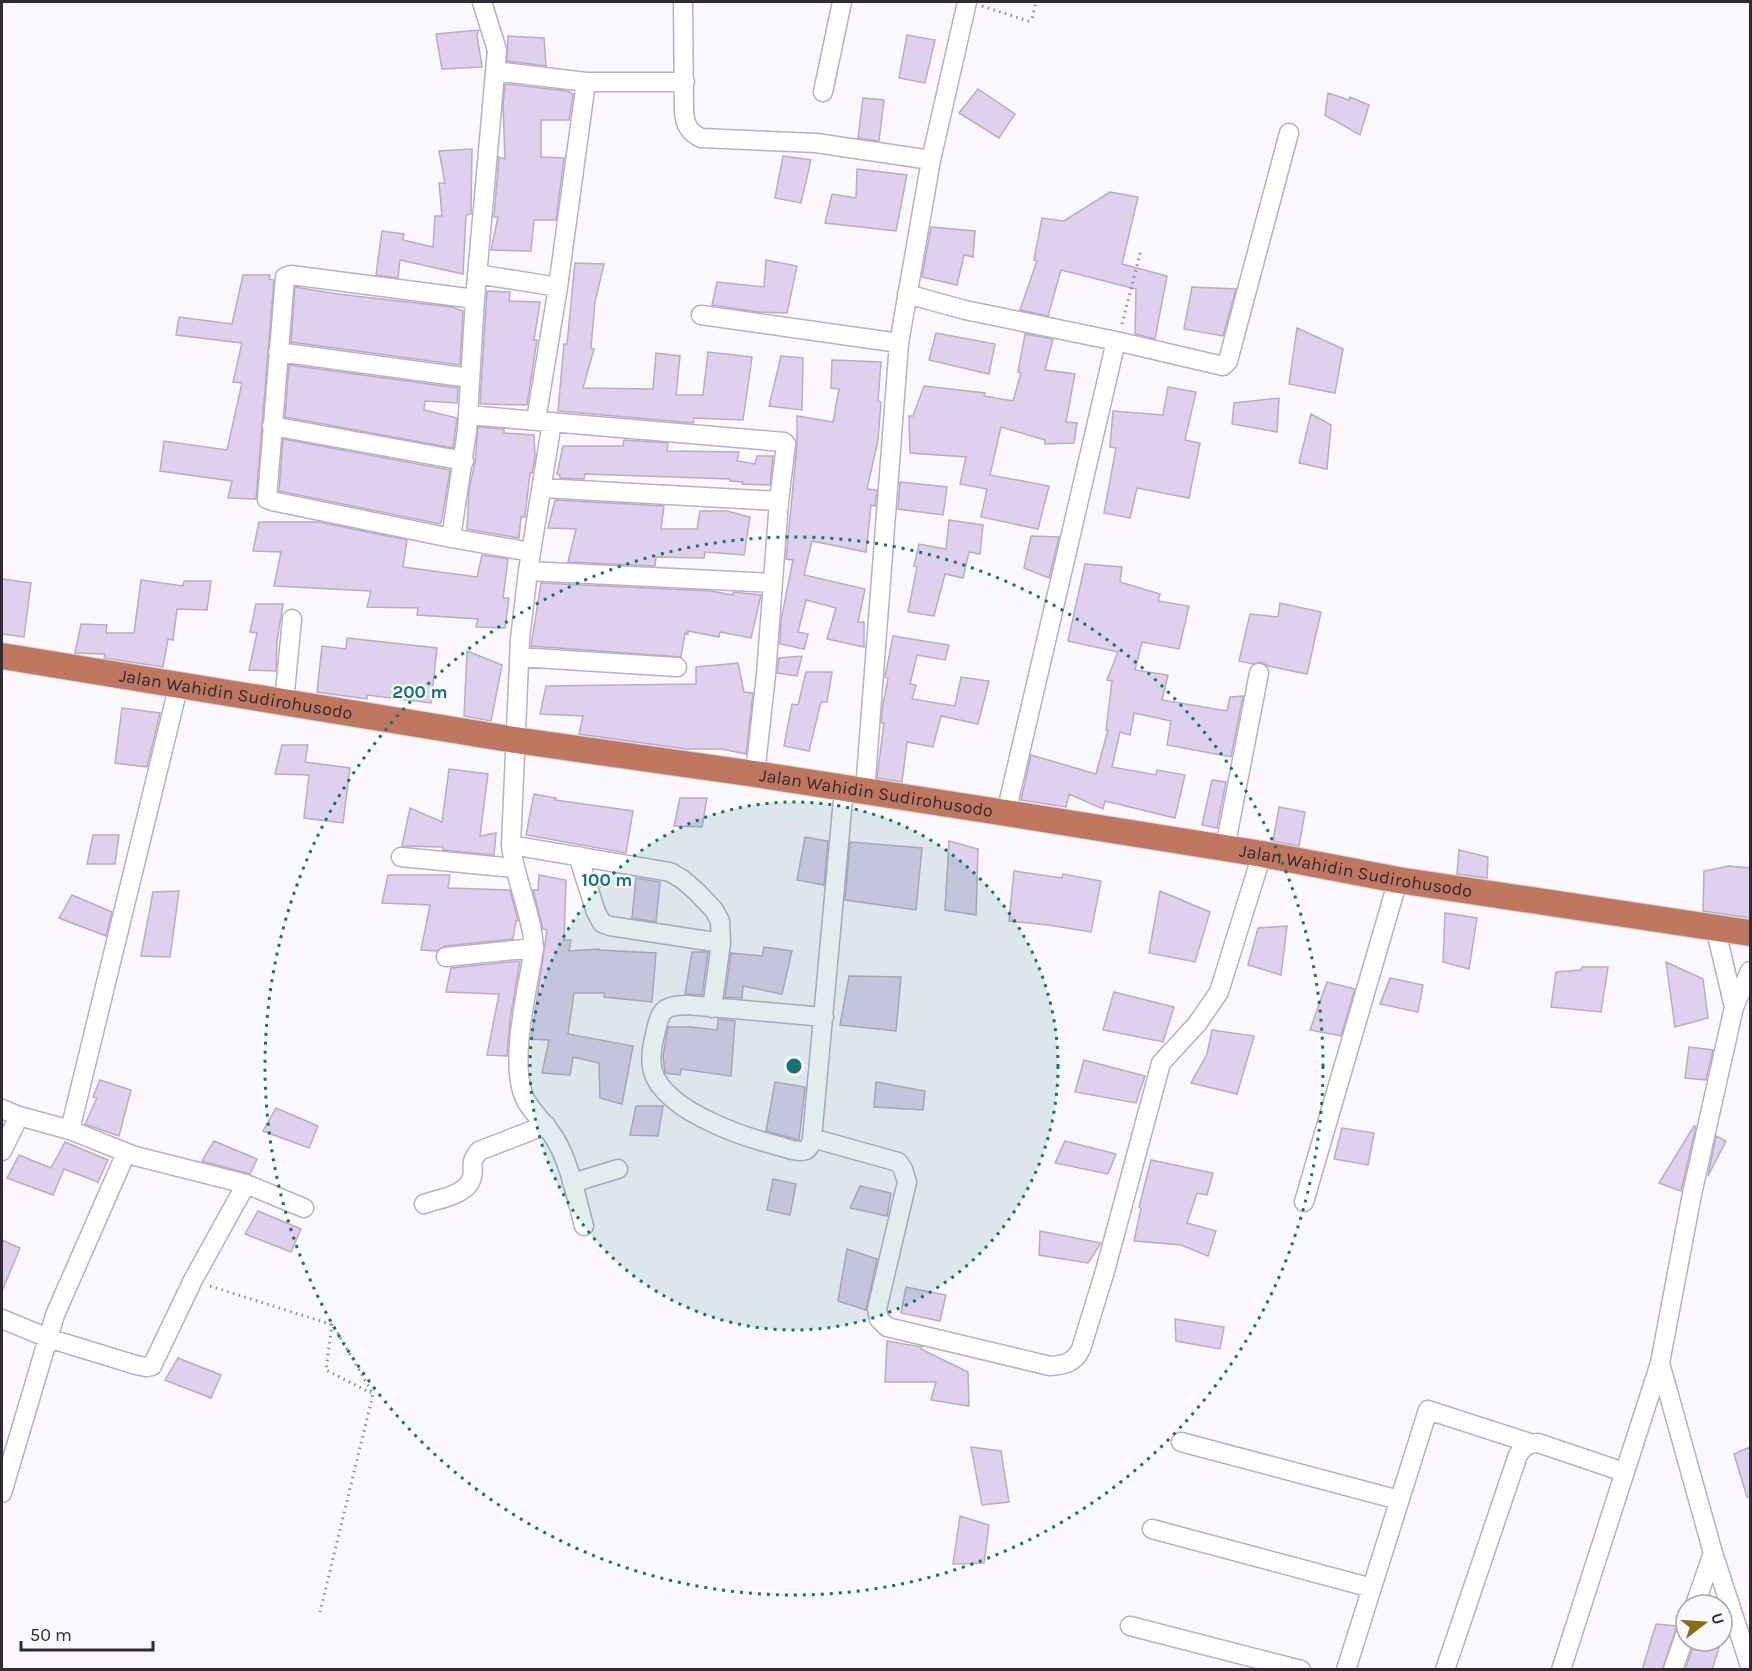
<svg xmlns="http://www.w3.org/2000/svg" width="1752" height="1671" viewBox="0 0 1752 1671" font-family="Karla,sans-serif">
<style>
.building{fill:#dfd0ed;stroke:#baabc8;stroke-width:1.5}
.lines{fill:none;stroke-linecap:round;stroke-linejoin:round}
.minor-casing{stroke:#bcadca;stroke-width:21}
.highway-casing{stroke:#d6d4d7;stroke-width:28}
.path{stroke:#908c95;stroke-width:3;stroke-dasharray:1.5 4.5;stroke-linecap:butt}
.minor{stroke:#fff;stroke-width:18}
.highway{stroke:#c0775f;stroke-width:26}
.ring{fill:none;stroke:#0f766e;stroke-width:3;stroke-dasharray:3 6}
.labels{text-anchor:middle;stroke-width:4.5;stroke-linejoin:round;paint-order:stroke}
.street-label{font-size:18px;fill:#302a36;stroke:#faf7fd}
.centre{fill:#0f766e;stroke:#faf7fd;stroke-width:3}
.ring-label{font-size:18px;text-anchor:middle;font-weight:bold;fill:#0f766e;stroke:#faf7fd;stroke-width:4.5;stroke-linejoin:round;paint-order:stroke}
</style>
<rect width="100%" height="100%" fill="#faf7fd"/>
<path class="building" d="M479,30L477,35L482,67L442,69L436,34Z
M907,35L935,40L925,83L899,78Z
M508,36L544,38L546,66L507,61Z
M505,84L567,91L573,94L569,120H541V157L564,158L556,220H534L531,251L491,250L498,217H494L499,157L505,159L503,106Z
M978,89L1015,114L999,138L959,113Z
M1328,93L1349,100L1350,97L1369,105L1360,135L1325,115Z
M863,98L884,100L879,141L858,138Z
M472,149L471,214L466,215L463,274L400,260L398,278L376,275L382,231L404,234L403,240L433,247L435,216H442L439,183H445L439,151Z
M783,156L811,160L801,203L775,198Z
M857,169L907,175L896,231L825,223L832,194L856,198Z
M1110,192L1138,197L1122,264L1167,276L1155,339L1135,334L1136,289L1061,270L1048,316L1020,310L1037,261L1034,260L1042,218L1064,221Z
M931,227L975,231L973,257L964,255L957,285L922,277Z
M766,260L797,266L787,313L758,312L712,305L717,282L764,287Z
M575,263L604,264L595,302L591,348L594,349L583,388L653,389L656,353L680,356L676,395H703L708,352L752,357L743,420L694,418L693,423L558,411L564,344H567Z
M243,275H270L269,279L274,280L256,499L228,498L232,481L160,471L164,441L227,450L242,383L233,382L242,343L176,335L179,317L232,324Z
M295,287L337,294L452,307L463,311L460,365L291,342Z
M1192,287L1236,289L1223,336L1184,329Z
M487,291L510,292L509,301L540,302L534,340H537L527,405L480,404Z
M1297,328L1343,349L1335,393L1289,384Z
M936,333L995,344L989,374L929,360Z
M1025,334L1053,339L1045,370L1075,374L1066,422L1077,423L1074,443L1045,444V440L1001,427L990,475L1049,486L1038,529L981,517L987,489L960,484L966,457L910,453L909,416H913L924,386L985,393L984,396L1013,401L1021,373L1018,372Z
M781,356L803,358L802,410L769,406Z
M832,360L881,362L878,401L881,402L878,440L867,489L877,490L875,506L871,505L866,552L812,541L804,575L865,589L858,622H864V647L827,639L836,608L806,600L798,632L808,634L804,649L780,644L781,620L793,560L786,559L797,445V416L833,422L839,389L831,388Z
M289,365L458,388L457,403L425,401L424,410L457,418L453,448L285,417Z
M1168,387L1196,392L1185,440L1200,443L1189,498L1137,488L1130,518L1104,513L1116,448L1110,447L1113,411L1163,415Z
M1279,398L1277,432L1232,424L1234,403Z
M1311,414L1331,425L1327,469L1299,463Z
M478,427L504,429V433L534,435L535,457L532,473H530L525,517H521L519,538L467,529L469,490L475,462Z
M283,439L450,470L442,519L440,524L279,491Z
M624,440L668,443L667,451L739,452L737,461L755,464L757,456H773L770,485L742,484L743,482L730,481V479L585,474L584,479L560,478V475L557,474L563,446H623Z
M900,482L947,487L943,515L898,509Z
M555,500L664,506L661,529H697L700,511H727L750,517L744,555L705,552L704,558L656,557L655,566L568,562L576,529L548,528Z
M949,520L983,525L980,554L969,552L963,578L945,574L934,616L908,612L917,567L914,566L919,544L946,549Z
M259,522H319L407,540L403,567L477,577L482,555L508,559L503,598H509L505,628L476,627L478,619L417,615L418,608L367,607L371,591L274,586L281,552L253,551Z
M1031,536L1059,537L1049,578L1024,568Z
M1085,564L1122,567L1120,582L1160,594L1158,601L1189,606L1179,649L1142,642L1135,670L1168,675L1162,700L1227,711L1230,697L1243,696L1231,757L1167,745L1171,721L1134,713L1130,735L1120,732L1112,767L1156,775L1157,770L1185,775L1175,818L1105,801L1103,809L1069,794L1066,807L1021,800L1031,755L1096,774L1108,730H1106L1112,681L1107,680L1118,652L1068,641Z
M2,579L31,583L24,637L2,634Z
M141,580L183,586L184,581H211L207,610L177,609L173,640L168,639L163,667L104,658L105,654L75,653L81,624L107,625L106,633H134Z
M541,583L711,591L733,595V592L761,595L751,638L720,632L719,637L688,631V634L685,633L681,657L531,646Z
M1280,603L1321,612L1307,674L1268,666L1261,662L1253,664L1239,661L1250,614L1278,617Z
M256,604H283L277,641L276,671L249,670L257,633L250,632Z
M893,636L949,645L945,660L917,655L910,684L916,685L912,699L955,706L961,677L989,681L978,724L941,716L933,747L907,742L902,782L877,778L884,723H881L883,704L888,679L885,677Z
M347,638L437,648L431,703L367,695V699L317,692L322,646L346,649Z
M467,651L502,665L491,721L464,716Z
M802,656L797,676L777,673L779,658Z
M738,663L744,692L753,693L746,754L722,749H686L579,734L583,716L540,714L546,686L696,684V667Z
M806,672H832L827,702H821L809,751L784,746L792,704L798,705Z
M122,708L160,713L147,767L115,763Z
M282,745H308L305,762L350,768L343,823L304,818L309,775L275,774Z
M449,769L488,774L480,836L496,833L494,855L443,850V847L402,846L410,808L442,822Z
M1212,780L1226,782L1217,828L1202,825Z
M534,794L556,798L555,800L633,811L626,853L526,835Z
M680,798H707L702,827L674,826Z
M1279,807L1305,812L1299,846L1273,841Z
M93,835H119L115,864H87Z
M805,837L828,841L824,885L797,880Z
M949,841L978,849L976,915L945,910Z
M850,842L922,848L916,910L845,900Z
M1459,850L1488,857L1487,878L1457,874Z
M1729,866L1750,868V918L1703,911L1704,871Z
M1014,871L1062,878L1063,874L1101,881L1091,932L1048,925L1009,921Z
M388,875H450L448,888L510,890L518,921H516L513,939L445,946L437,951L421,950L430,905L382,903Z
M539,875L566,880L564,940H571L569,951L599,949V950L656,953L652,1002L604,997V993H574L568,1034L633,1046L622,1104L600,1098L599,1063L573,1057L570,1075L542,1073L549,1040L531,1039L547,930L543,929L533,890H538Z
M636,878L660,882L656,922L632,918Z
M179,891L170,957L141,956L153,892Z
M1160,891L1210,912L1195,962L1149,953Z
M72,895L112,912L106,936L59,918Z
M1445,913L1477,918L1469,969L1443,962Z
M1287,926L1281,975L1248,965L1258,928Z
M764,947L792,951L782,994L743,986L742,998L725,997L731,953L762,956Z
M692,952H708L702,995L685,994Z
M520,961L510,1020L507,1056L487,1055L499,994L446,992L451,968Z
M1666,962L1703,979L1708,1018L1675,1027Z
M1582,967H1608L1601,1012L1551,1007L1556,972L1581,970Z
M849,976L901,977L896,1031L840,1025Z
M1390,978L1423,985L1418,1012L1380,1004Z
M1327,982L1355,989L1341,1036L1310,1030Z
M1114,992L1174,1007L1163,1042L1103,1030Z
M718,1019L735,1021L731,1076L681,1069L680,1075L665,1073L663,1056L668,1027H691L717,1030Z
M1212,1030L1254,1036L1237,1094L1191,1083L1207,1054Z
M1689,1047L1713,1050L1706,1080L1685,1078Z
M1084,1060L1145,1076L1136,1103L1075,1092Z
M100,1080L131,1090L119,1136L85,1124L97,1098L93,1097Z
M775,1082L805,1087L799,1140L766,1131Z
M876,1082L925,1091L923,1110L874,1107Z
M636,1106H663L658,1136L630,1135Z
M276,1108L318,1126L309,1148L263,1131Z
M1694,1126L1696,1127L1681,1191L1659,1183Z
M1342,1128L1374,1133L1368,1165L1334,1159Z
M1716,1136L1726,1141L1708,1176Z
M214,1141L257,1159L250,1174L202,1161Z
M1065,1141L1116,1154L1108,1174L1055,1163Z
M65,1142L108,1160L98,1182L64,1169L53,1195L7,1178L19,1155L51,1168Z
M1151,1160L1213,1173L1207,1195L1197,1193L1187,1223L1216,1231L1208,1256L1181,1245L1134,1241L1141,1208L1139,1207Z
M773,1179L796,1184L790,1215L767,1210Z
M860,1186L891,1193L887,1216L850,1208Z
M258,1211L301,1229L291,1252L245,1234Z
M1040,1231L1101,1243L1088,1263L1039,1255Z
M2,1240L20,1248L2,1291Z
M847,1249L877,1259L866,1310L838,1301Z
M906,1287L946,1295L940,1321L901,1313Z
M1175,1319L1224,1327L1220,1349L1176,1341Z
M887,1341L922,1347L921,1349L968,1372L969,1406L931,1400L936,1382H885Z
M178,1358L221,1375L211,1398L165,1380Z
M971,1447L1001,1451L1009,1502L982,1505Z
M1750,1447V1497H1747L1734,1454Z
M960,1516L989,1525L984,1563L953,1564Z
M1656,1624L1677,1626L1662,1670H1642Z
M1695,1641H1721L1712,1670H1685Z"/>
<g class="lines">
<defs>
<path id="minor" d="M683,2L684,111C685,125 689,132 701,138L816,143L931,160
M495,71L586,82H685
M823,92L842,2
M477,274L558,287
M907,294L965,310L1116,341L1223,366L1228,361L1289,133
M475,299L291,275L285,277L267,499L272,501L451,538L531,552
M701,315L899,343
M278,352L470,378
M468,415L784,442L786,444L779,501L766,675L755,774
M536,420L558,287L586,82
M552,422L528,571L520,639L511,845L670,872L682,879L697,892L714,910L720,921L721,943L712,1008
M272,426L464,461
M542,488L779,501
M451,538L467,431L475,299L497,50L482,2
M528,571L773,583
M519,657L677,667
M284,702L292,619
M865,791L899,343L931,160L967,2
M1006,813L1116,341
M511,845C515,881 532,913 534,948C528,988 510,1056 523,1094C529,1111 546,1123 555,1139C569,1161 577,1200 584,1226
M1225,848L1259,673
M578,856L596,912L602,923L610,926L721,943
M401,857L514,868
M1715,927L1734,1007
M446,957L534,948
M824,1017L687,1005C665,1006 661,1008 656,1030C652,1046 648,1064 656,1079C675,1114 743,1137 779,1146C786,1148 798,1153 806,1150C810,1148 811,1142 812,1138L844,788
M2,1109L19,1116
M812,1138L898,1162L903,1169L907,1182L877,1309L879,1319L887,1327L1050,1366C1065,1365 1074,1363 1081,1349L1105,1271L1161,1063L1197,1024L1219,992L1262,854
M2,1151L19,1116L70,1130L179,684
M572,1183L618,1169
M246,1184L304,1208
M1304,1202L1398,880
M424,1204C438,1199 468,1195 472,1177C475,1165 468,1165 479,1151L546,1125
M2,1319L48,1338L136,1365L146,1367L152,1366L193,1280L246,1184L135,1156L70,1130
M1660,1363L1713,1553L1750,1666
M1181,1442L1399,1500
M2,1493L55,1315L126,1153
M1152,1529L1372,1588
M1695,1605L1713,1553
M1130,1626L1301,1670
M1346,1670L1428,1410L1530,1443
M1445,1670L1518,1455C1523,1447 1528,1443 1538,1443L1624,1472
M1561,1670L1660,1363L1692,1194L1734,1007L1750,971
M1673,1670L1686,1632"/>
<g id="highway">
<path id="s1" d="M2,656L515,740L755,774L1006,813L1262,854L1398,880L1750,933"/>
</g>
</defs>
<use href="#minor" class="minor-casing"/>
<use href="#highway" class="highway-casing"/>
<path class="path" d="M982,6L1028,21L1032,19L1036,2
M1122,324L1141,250
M210,1286L333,1325L373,1394L320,1612
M332,1324L326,1370L371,1393"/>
<use href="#minor" class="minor"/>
<use href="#highway" class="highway"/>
</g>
<circle cx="794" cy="1066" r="264" fill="#0f766e" fill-opacity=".12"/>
<g class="ring">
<circle cx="794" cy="1066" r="264"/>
<circle cx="794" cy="1066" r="529"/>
</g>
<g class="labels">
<g class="street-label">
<text dy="6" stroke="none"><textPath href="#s1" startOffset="237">Jalan Wahidin Sudirohusodo</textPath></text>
<text dy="6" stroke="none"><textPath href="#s1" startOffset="885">Jalan Wahidin Sudirohusodo</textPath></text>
<text dy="6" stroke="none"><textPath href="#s1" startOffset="1371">Jalan Wahidin Sudirohusodo</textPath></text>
</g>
</g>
<circle cx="794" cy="1066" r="9" class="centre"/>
<g class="ring-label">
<text x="420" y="698">200 m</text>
<text x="607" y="886">100 m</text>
</g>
<rect width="1752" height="1671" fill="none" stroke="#302a36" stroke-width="6"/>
<g transform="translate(1704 1623) rotate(73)"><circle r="28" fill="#faf7fd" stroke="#a9a5ad" stroke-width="1.5"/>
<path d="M0-4.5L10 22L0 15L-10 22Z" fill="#876f0f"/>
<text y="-9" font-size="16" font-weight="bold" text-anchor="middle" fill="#302a36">U</text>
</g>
<path d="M21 1641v9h132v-9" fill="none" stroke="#302a36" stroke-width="3"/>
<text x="30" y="1641" font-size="18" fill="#302a36" stroke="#faf7fd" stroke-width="4.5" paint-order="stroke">50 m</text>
</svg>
